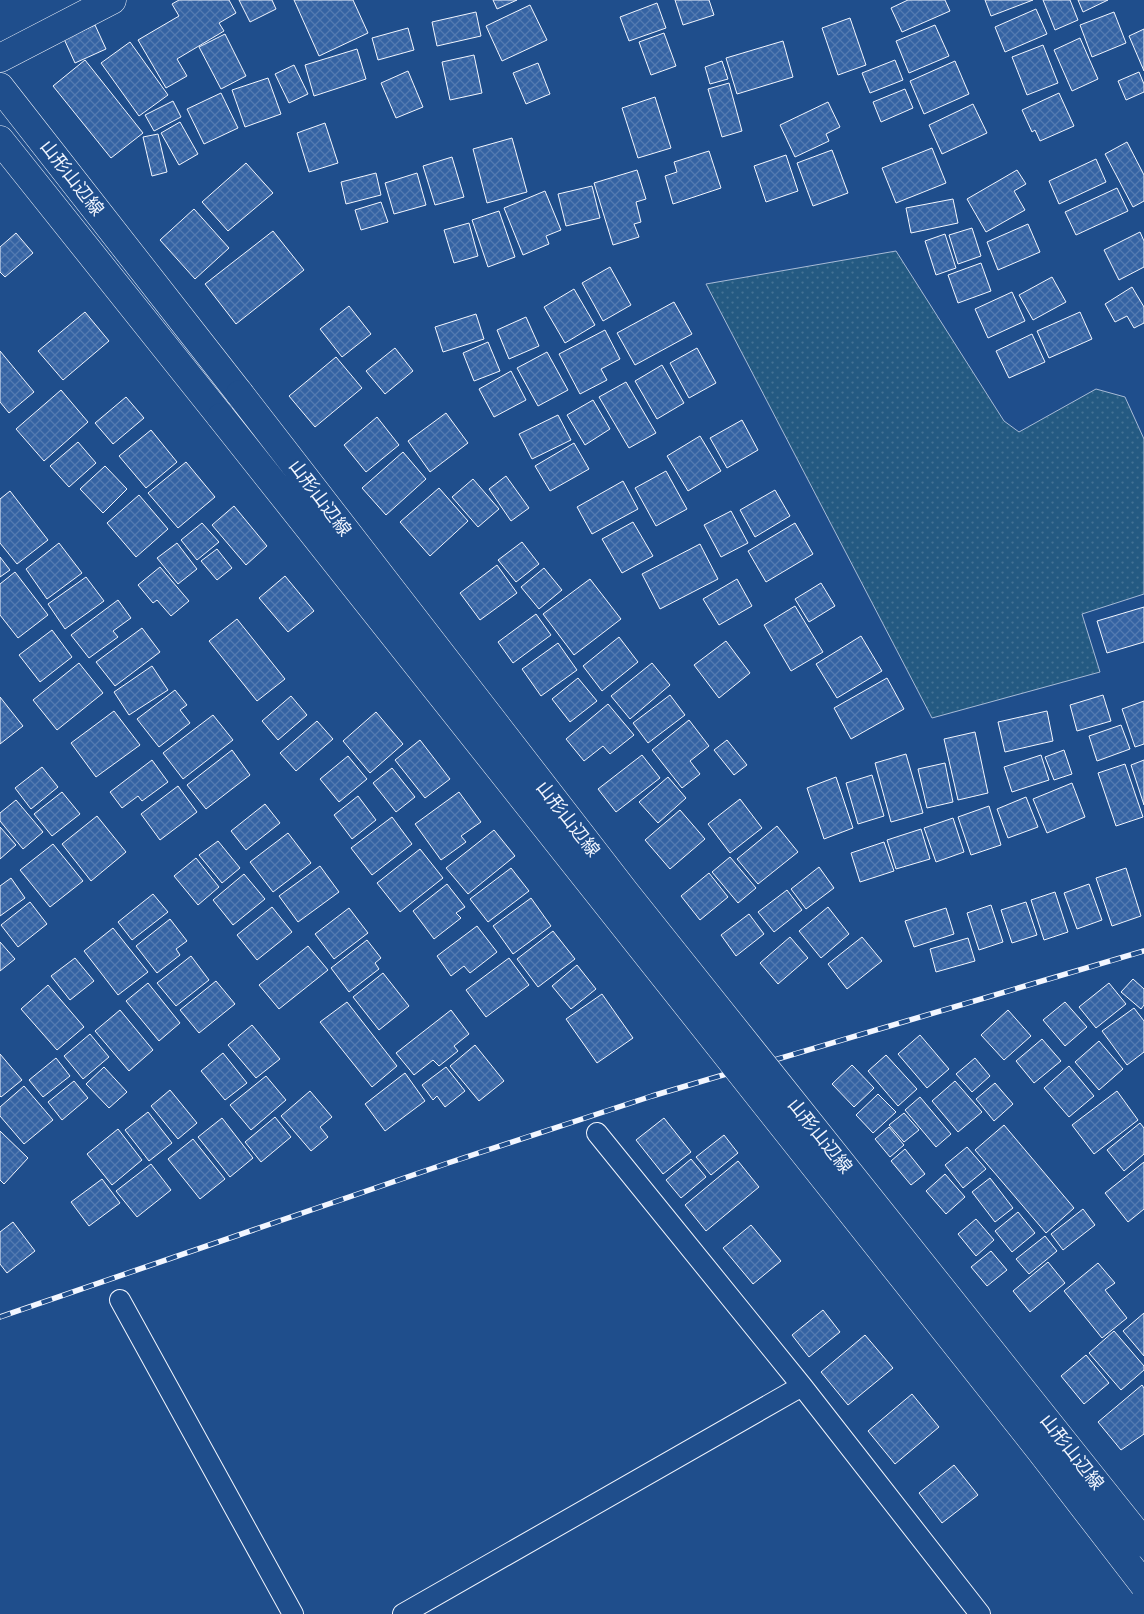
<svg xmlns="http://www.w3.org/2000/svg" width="1144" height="1614" viewBox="0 0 1144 1614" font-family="'Archivo Narrow','Noto Sans JP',sans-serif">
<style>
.park{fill:url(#park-dots);stroke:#a8bbd7}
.building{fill:url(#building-cross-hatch);stroke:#f2f6ff}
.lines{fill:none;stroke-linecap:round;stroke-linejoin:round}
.minor-casing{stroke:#f2f6ff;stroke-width:22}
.primary-casing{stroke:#f2f6ff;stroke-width:29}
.trunk-casing{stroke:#f2f6ff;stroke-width:29}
.minor{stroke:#1f4e8c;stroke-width:20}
.primary{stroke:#1f4e8c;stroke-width:28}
.trunk{stroke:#1f4e8c;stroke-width:28}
.rail-casing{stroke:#f2f6ff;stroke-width:5.5}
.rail{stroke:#1f4e8c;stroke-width:4;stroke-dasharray:11;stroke-linecap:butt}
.primary-bridge-casing{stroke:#f2f6ff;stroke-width:29;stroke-linecap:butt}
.primary-bridge{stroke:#1f4e8c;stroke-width:28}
.labels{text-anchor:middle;stroke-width:4;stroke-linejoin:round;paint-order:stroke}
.street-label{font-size:18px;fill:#f2f6ff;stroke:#1f4e8c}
</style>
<defs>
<pattern id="park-dots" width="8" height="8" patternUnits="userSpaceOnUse" patternTransform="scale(1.25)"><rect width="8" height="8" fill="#245a82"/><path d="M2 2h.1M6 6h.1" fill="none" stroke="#447295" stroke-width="1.8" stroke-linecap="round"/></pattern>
<pattern id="building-cross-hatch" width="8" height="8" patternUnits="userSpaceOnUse" patternTransform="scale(1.25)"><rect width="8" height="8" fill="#3563a3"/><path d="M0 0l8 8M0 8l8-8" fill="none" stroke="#537ab1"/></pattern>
</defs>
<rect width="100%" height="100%" fill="#1f4e8c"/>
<path class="park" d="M896,251L1004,421L1019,432L1096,389L1125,397L1144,439V594L1082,614L1100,672L932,718L706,284Z"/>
<path class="building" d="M179,0H229L236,13L219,23L224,31L177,59L187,76L166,88L138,40L179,16L172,4Z
M239,0H272L276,9L250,22Z
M294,0H353L368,33L319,56Z
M493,0H517L497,9Z
M675,0H709L714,15L683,25Z
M908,0H945L950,11L902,32L891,8Z
M985,0H1033L991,16Z
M1043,0H1070L1078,20L1055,30Z
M1078,0H1108L1083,12Z
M657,3L666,28L629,41L620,17Z
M530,5L547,40L502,61L486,26Z
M1036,9L1047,34L1005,52L995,27Z
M476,12L481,36L437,46L432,22Z
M1114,12L1126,43L1092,57L1080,25Z
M850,18L866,65L838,75L822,28Z
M95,25L106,49L75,63L64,39Z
M935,25L949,56L909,73L896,41Z
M408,28L414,50L378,60L372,38Z
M1144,29V71L1129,36Z
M664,33L676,66L651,75L639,42Z
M225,34L246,76L221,89L199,47Z
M1080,38L1098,79L1072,91L1054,50Z
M783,41L793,77L737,94L726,58Z
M130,42L168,95L139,116L101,63Z
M1043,45L1058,83L1027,95L1012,57Z
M357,49L366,79L314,96L305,65Z
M474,55L482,93L450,100L442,62Z
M85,60L143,133L111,158L53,86Z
M895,60L903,80L870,93L862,73Z
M722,61L728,79L710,84L705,67Z
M955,61L969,94L924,114L910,81Z
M538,63L550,94L526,104L513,73Z
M294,65L308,94L289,103L275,74Z
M408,71L423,107L396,118L381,83Z
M1139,72L1144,84V92L1126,100L1118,81Z
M268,78L281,114L245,127L232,90Z
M729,83L742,131L722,137L708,89Z
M905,89L913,108L881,122L873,102Z
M221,93L238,128L204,144L187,109Z
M1059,93L1074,126L1040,141L1035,130L1032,132L1022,110Z
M655,97L671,148L638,158L622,108Z
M173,101L181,117L154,131L145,115Z
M828,102L840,127L826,134L829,141L795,157L780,125Z
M973,104L987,133L942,154L929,125Z
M180,122L198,154L179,165L161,133Z
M325,123L338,163L309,172L297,133Z
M158,134L167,172L152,176L143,137Z
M512,138L527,192L487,203L473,149Z
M1127,142L1144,175V201L1133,207L1105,154Z
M932,148L946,183L896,203L882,168Z
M832,150L848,193L813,206L797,163Z
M709,151L721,188L673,204L665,176L677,172L674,162Z
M786,155L798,191L766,202L754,166Z
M452,157L464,197L435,205L423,166Z
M1096,159L1106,182L1059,204L1049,181Z
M246,163L273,193L228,231L202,202Z
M637,170L646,199L636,202L641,222L634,224L639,237L613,245L594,183Z
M1017,170L1026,184L1014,191L1025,210L986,232L967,199Z
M376,173L381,195L346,204L341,182Z
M417,173L426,205L394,214L385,183Z
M592,186L600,218L566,226L558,194Z
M1117,188L1128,211L1076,235L1065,212Z
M545,191L561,230L546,236L549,244L523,255L504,208Z
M953,199L958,223L911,233L906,208Z
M381,202L388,222L361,230L355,210Z
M194,209L229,248L195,279L160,240Z
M499,211L515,257L488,267L472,220Z
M469,223L478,256L454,263L444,230Z
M1028,224L1040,252L998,270L987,242Z
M972,228L981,256L958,264L949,235Z
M273,231L304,270L236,324L205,284Z
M1140,232L1144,241V267L1119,280L1104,250Z
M16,233L33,253L5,277L0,272V247Z
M945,234L956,268L936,275L925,241Z
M981,263L991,291L958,303L948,275Z
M610,267L631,305L603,321L582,283Z
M1052,277L1066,302L1033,320L1019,295Z
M1132,287L1144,307V323L1134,328L1127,316L1115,322L1105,304Z
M574,289L595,325L565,343L544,307Z
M1012,292L1025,321L988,338L975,309Z
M674,302L692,334L635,365L617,333Z
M349,306L371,334L342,357L320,329Z
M85,312L109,341L63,380L38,351Z
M1080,312L1092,339L1049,358L1037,331Z
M476,314L484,339L443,352L435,327Z
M526,317L539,346L509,359L497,330Z
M605,330L620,359L601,369L607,380L580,394L559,354Z
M1032,334L1045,362L1009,378L996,351Z
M488,342L500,371L474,381L463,353Z
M395,348L413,371L385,394L366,371Z
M697,348L716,383L689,398L670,363Z
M0,351L34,392L9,413L0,402Z
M547,352L568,390L538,406L517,368Z
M336,357L362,388L315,427L289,396Z
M662,365L684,403L657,419L635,381Z
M511,371L526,400L494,417L479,389Z
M626,382L656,433L629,448L599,397Z
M61,390L88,422L44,461L16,429Z
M126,397L144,418L113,444L95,423Z
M593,400L610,429L585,445L567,415Z
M446,413L468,443L430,472L408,441Z
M558,415L571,440L532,459L519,434Z
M377,417L399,445L366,472L344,445Z
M742,420L758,450L727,468L710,438Z
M151,430L177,462L146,488L119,456Z
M700,436L721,471L688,491L667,456Z
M78,442L96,463L69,487L50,466Z
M574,443L589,469L550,491L535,466Z
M403,452L426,479L386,515L362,488Z
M186,462L215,497L178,528L148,493Z
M105,466L127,489L103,513L80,489Z
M666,471L687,509L656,526L635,488Z
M506,476L529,508L511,521L489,489Z
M473,479L499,509L478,527L452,497Z
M623,481L638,509L592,534L577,507Z
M439,488L468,521L430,556L400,522Z
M775,490L790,516L755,537L740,510Z
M10,491L48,540L17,564L0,543V499Z
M139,495L168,529L136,557L107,523Z
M234,506L267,546L246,565L212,525Z
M731,511L748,543L721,557L704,525Z
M633,522L653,556L622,573L602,539Z
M202,523L219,542L197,560L181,540Z
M795,523L813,554L766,582L748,551Z
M522,542L539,564L516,582L498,560Z
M59,543L82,573L47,599L26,569Z
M177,543L197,569L178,584L157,558Z
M700,544L718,579L660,609L642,574Z
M217,549L232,568L217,580L201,561Z
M0,557L10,570L0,577Z
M497,565L517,593L480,620L460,593Z
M160,567L189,601L171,616L157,600L153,603L138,585Z
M544,568L562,590L539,609L521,587Z
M15,572L48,615L18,638L0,615V584Z
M285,576L314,611L288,632L259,598Z
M86,577L104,601L65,629L48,604Z
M590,579L621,619L574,655L543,614Z
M737,579L752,606L719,625L703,599Z
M821,583L835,606L809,622L795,599Z
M118,600L131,618L113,631L118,637L89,658L71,635Z
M795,606L823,652L791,671L764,625Z
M1144,607V642L1107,653L1097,621Z
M536,614L551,635L513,663L498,642Z
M237,619L285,679L257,701L209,641Z
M142,628L160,652L115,686L96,662Z
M52,630L72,657L40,682L19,655Z
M861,636L882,671L837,698L816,664Z
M619,637L638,662L602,691L583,666Z
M726,641L750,673L719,698L694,665Z
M558,643L577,670L541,696L522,669Z
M79,663L103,693L57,730L33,700Z
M652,663L670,685L630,719L611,696Z
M152,666L168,690L129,715L114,692Z
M578,678L597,701L570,722L552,699Z
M887,678L904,709L851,739L834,708Z
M175,690L187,705L180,710L190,723L159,747L137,719Z
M670,695L685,715L648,743L633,723Z
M1103,695L1111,721L1077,731L1070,705Z
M291,696L307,715L278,740L262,721Z
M0,697L23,726L0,744Z
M1144,701V744L1135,747L1122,709Z
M608,704L634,735L610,754L603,746L584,761L566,739Z
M114,711L140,745L96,777L71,743Z
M1047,711L1053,741L1005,752L998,722Z
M376,712L403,744L370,773L343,741Z
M213,715L233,740L183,779L163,753Z
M689,720L709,746L690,761L700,774L682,788L652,750Z
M317,721L333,739L296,771L280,753Z
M1121,725L1130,749L1097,761L1089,736Z
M975,732L988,793L958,800L944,739Z
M420,740L450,779L425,798L395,760Z
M727,740L747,765L734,775L714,750Z
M232,750L250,775L206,809L187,785Z
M1064,750L1072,774L1054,780L1045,757Z
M906,754L923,813L891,822L875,763Z
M642,755L660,778L616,812L598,789Z
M1041,755L1049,780L1012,792L1004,767Z
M348,756L367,779L339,802L320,779Z
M152,760L168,782L142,801L138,796L122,808L110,792Z
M1144,760V805L1131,765Z
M945,763L953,802L927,808L918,769Z
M1125,764L1143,817L1116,826L1098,773Z
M42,767L58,787L31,809L15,788Z
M392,768L415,797L396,812L373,783Z
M872,775L884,816L858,824L846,783Z
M668,777L686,798L658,823L639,802Z
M836,777L853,828L824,839L807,788Z
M1072,783L1085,817L1047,833L1033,799Z
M178,786L197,812L160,840L141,814Z
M62,792L80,814L52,836L34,814Z
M459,792L481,822L461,836L466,842L441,860L415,824Z
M358,796L376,820L352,839L334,815Z
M1026,797L1038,827L1008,838L997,809Z
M740,799L762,828L730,853L708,824Z
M16,800L43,832L23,849L0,821V813Z
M265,804L280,823L246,850L231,831Z
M989,806L1001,845L971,855L958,817Z
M680,810L705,839L670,869L645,840Z
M97,816L126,852L91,881L62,844Z
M392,817L412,844L372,875L351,848Z
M953,818L964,852L936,862L924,828Z
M777,826L798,852L758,884L737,859Z
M0,827L16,845L0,859Z
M921,829L930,859L896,869L887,840Z
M494,830L515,856L468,894L446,868Z
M288,833L311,863L273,892L250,862Z
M218,841L240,868L222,883L199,855Z
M884,842L894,871L860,882L851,853Z
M53,844L83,881L50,907L20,870Z
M420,849L443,878L400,912L377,883Z
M730,857L756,888L738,903L712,872Z
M196,858L219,887L198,905L174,876Z
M320,866L339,892L298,922L279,896Z
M819,867L834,888L806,909L791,889Z
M511,868L529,891L488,922L470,899Z
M1126,868L1141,916L1112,926L1096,878Z
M709,873L728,897L700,920L681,896Z
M244,874L265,899L233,925L213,900Z
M11,878L25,898L0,916V886Z
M447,884L465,907L456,913L461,918L434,939L413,911Z
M1089,884L1102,920L1077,929L1064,893Z
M787,890L802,910L774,932L758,912Z
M1055,892L1068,932L1044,940L1031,900Z
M153,894L168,912L132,940L118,922Z
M531,898L551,926L513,954L493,926Z
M30,902L47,924L18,947L1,925Z
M1026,902L1037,935L1012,943L1001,910Z
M991,905L1003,942L979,950L967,913Z
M272,907L292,932L257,960L237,935Z
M828,907L849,934L821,958L799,931Z
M349,908L368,933L334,959L315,934Z
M946,908L954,934L914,947L905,921Z
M749,914L764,934L736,956L721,935Z
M170,919L187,941L176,949L180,955L157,973L136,946Z
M477,926L497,952L470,973L464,966L451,976L437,956Z
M113,928L148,972L118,995L84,951Z
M553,931L575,959L538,987L517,959Z
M790,937L808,958L778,984L760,963Z
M862,937L882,961L847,989L828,964Z
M968,938L975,961L936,972L930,949Z
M367,940L381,958L375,963L379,969L349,992L331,968Z
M0,942L15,959L0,971Z
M308,946L328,970L279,1009L259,985Z
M191,956L209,980L176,1006L157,983Z
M75,958L94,981L70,1000L51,976Z
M509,958L529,985L486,1017L466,990Z
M577,965L596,989L571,1009L552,986Z
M383,973L409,1006L379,1030L353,997Z
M1133,979L1144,989V1005L1141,1009L1121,992Z
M216,981L235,1004L199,1033L180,1010Z
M148,983L180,1023L159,1041L126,1001Z
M1109,983L1126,1004L1096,1028L1079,1007Z
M48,985L84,1027L57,1050L21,1009Z
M602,994L633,1038L597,1063L566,1019Z
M347,1002L397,1066L372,1087L320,1022Z
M1065,1002L1087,1027L1065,1046L1043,1020Z
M1134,1008L1144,1021V1052L1127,1065L1102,1031Z
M120,1010L153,1050L129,1071L95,1031Z
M451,1010L469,1034L454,1046L458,1051L439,1066L433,1060L414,1075L396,1053Z
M1008,1010L1031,1036L1004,1060L981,1035Z
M252,1025L280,1059L256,1078L228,1045Z
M90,1034L109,1057L83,1079L64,1056Z
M920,1035L949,1069L927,1088L898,1054Z
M1042,1039L1061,1061L1034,1083L1016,1061Z
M1099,1041L1123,1069L1099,1090L1075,1062Z
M475,1045L504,1081L479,1101L450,1066Z
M223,1053L247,1083L225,1100L201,1071Z
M0,1054L22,1080L1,1097L0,1096Z
M886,1055L917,1089L898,1106L868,1071Z
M56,1058L70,1076L43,1097L29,1080Z
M975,1058L990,1076L972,1092L956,1074Z
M852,1065L874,1088L854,1107L832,1084Z
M1069,1066L1094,1096L1069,1117L1044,1088Z
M104,1067L127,1092L109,1108L86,1084Z
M446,1067L465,1091L445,1107L437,1096L433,1100L422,1085Z
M405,1073L425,1101L385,1131L365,1104Z
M266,1076L286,1100L251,1130L230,1105Z
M74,1081L88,1098L62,1120L48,1102Z
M955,1081L982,1112L958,1132L932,1101Z
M995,1083L1013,1104L994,1121L976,1099Z
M24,1086L53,1120L24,1144L0,1116V1107Z
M170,1090L197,1123L178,1139L151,1106Z
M310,1091L332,1117L320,1127L328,1137L311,1151L281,1116Z
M1117,1091L1138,1120L1094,1154L1072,1125Z
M878,1094L896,1112L873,1133L856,1115Z
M920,1097L951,1134L936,1147L905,1110Z
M148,1112L172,1143L149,1161L125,1130Z
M904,1113L919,1130L904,1142L889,1125Z
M275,1117L291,1137L261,1162L245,1142Z
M222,1118L253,1158L230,1177L198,1137Z
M664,1118L691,1152L663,1174L636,1140Z
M1140,1123L1144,1128V1154L1124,1171L1107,1150Z
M1004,1125L1074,1208L1046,1233L975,1150Z
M889,1127L904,1145L890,1157L875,1139Z
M118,1129L142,1160L112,1185L87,1154Z
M0,1131L28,1158L4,1184L0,1180Z
M724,1135L738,1153L711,1175L696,1157Z
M193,1139L225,1179L200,1199L168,1159Z
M967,1147L986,1169L963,1188L945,1165Z
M905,1149L925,1174L911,1185L891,1161Z
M691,1159L706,1177L681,1198L666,1180Z
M738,1161L759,1187L706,1231L685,1205Z
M1144,1162V1209L1128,1222L1105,1193Z
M151,1164L171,1190L137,1217L116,1191Z
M945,1174L965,1197L946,1214L926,1191Z
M990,1178L1013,1208L995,1222L972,1192Z
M102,1179L120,1203L89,1226L71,1202Z
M1083,1209L1095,1225L1063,1250L1051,1234Z
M1018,1212L1035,1233L1012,1252L995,1231Z
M976,1219L994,1240L976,1256L958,1234Z
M13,1222L35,1251L7,1273L0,1264V1232Z
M751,1225L781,1261L753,1284L723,1248Z
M1045,1236L1057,1251L1029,1274L1016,1259Z
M991,1251L1007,1270L987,1286L971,1267Z
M1048,1262L1065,1283L1030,1312L1013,1291Z
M1098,1263L1115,1283L1105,1290L1127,1318L1102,1338L1064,1291Z
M823,1310L840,1332L809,1357L792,1335Z
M1144,1313V1356L1123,1331Z
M1114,1331L1144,1366V1370L1121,1390L1089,1353Z
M865,1335L893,1368L848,1405L821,1372Z
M1086,1355L1109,1383L1084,1404L1061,1376Z
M1142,1385L1144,1388V1434L1121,1450L1098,1422Z
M912,1394L939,1427L895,1464L868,1431Z
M954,1465L978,1495L942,1523L919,1493Z"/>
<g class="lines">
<defs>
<path id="minor" d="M597,1133L802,1386L980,1614
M120,1300L293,1614
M403,1614L802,1386"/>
<path id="primary" d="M0,87L240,394
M0,140L221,417"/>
<path id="trunk" d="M0,58L112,0"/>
</defs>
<use href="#minor" class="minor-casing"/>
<use href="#primary" class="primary-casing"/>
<use href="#trunk" class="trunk-casing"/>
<use href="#minor" class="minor"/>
<use href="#primary" class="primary"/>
<use href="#trunk" class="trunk"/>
<defs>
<path id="rail" d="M0,1317L448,1163L652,1096L1144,951"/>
</defs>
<use href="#rail" class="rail-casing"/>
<use href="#rail" class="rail"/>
<defs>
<path id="primary-bridge" d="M240,394L625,892L1144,1543
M221,417L1040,1450L1144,1585"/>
</defs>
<use href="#primary-bridge" class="primary-bridge-casing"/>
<use href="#primary-bridge" class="primary-bridge"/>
</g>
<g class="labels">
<g class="street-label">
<text transform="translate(72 178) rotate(52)" y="6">山形山辺線</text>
<text transform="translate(320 498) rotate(53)" y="6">山形山辺線</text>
<text transform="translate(568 819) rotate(52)" y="6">山形山辺線</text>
<text transform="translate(820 1136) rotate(51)" y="6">山形山辺線</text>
<text transform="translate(1072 1452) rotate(52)" y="6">山形山辺線</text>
</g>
</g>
</svg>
